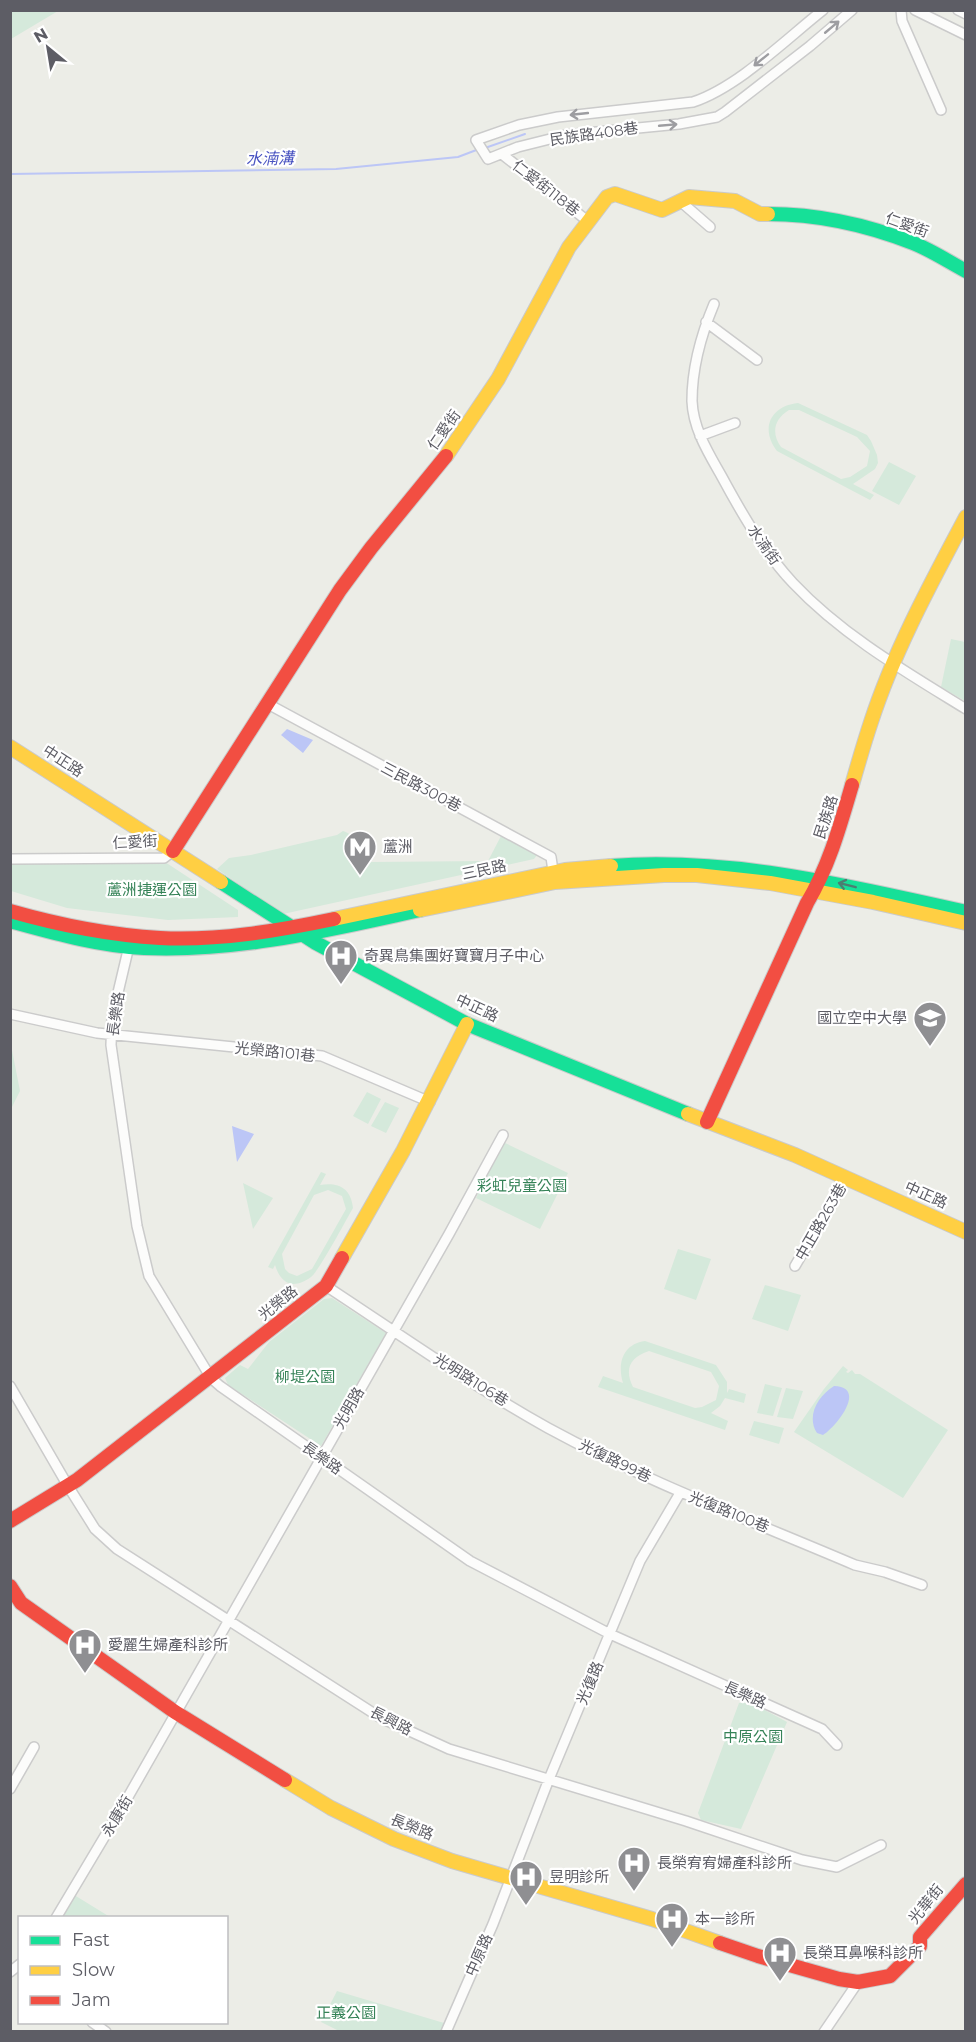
<svg xmlns="http://www.w3.org/2000/svg" width="976" height="2042" viewBox="0 0 976 2042" font-family="Montserrat,'Noto Sans TC',sans-serif">
<style>
.green{fill:#d5e9db;fill-rule:evenodd}
.water{fill:#bcc6f6}
.lines{fill:none;stroke-linecap:round;stroke-linejoin:round}
.stream{stroke:#bcc6f6;stroke-width:2}
.street-casing{stroke:#cbcbcb;stroke-width:12}
.fast-casing{stroke:#cacaca;stroke-width:16}
.slow-casing{stroke:#cacaca;stroke-width:16}
.jam-casing{stroke:#cacaca;stroke-width:16}
.street{stroke:#fcfcfb;stroke-width:9}
.fast{stroke:#16e098;stroke-width:14}
.slow{stroke:#ffcf43;stroke-width:14}
.jam{stroke:#f24e42;stroke-width:14}
.oneway{stroke:#9d9da1}
.oneway2{stroke:#4b7e72}
.labels{text-anchor:middle;stroke-width:4.5;stroke-linejoin:round;paint-order:stroke}
.street-label{font-size:15px;fill:#5d5d65;stroke:#fff}
.poi-label{font-size:15px;fill:#5d5d65;stroke:#fff;text-anchor:start}
.park-label{font-size:15px;fill:#368358;stroke:#fff}
.water-label{font-size:16px;font-style:italic;fill:#4953c1;stroke:#fff}
</style>
<rect width="100%" height="100%" fill="#ecede7"/>
<path class="green" d="M11,10H58V11L11,39Z
M798,403L867,435L871,441L877,455L878,463L875,469L853,484L874,495L870,500L777,451C760,429 770,406 798,403ZM789,410H799L857,437L870,451L867,466L850,477L841,479L781,447C771,433 774,419 789,410Z
M889,462L916,476L899,505L872,491Z
M951,639L965,642V701L941,687Z
M343,831C354,834 366,851 370,862L488,861L501,836L537,855L534,859L283,914L217,869L229,858L251,855L337,835Z
M10,862H165L238,910V917L168,920L67,908L11,891Z
M10,1040L20,1091L11,1109L12,1093Z
M367,1092L381,1099L368,1124L353,1116Z
M385,1102L399,1108L386,1133L371,1126Z
M503,1142L568,1173L540,1229L476,1198Z
M321,1172L326,1174L320,1185C338,1182 351,1188 353,1208C346,1220 319,1271 311,1277C293,1290 281,1284 275,1265L273,1269L268,1267ZM328,1190L342,1196L346,1209L312,1269L297,1276L289,1273L285,1269L282,1254L314,1195Z
M243,1183L273,1198L253,1229Z
M678,1249L711,1259L696,1300L664,1289Z
M765,1285L801,1295L788,1331L752,1319Z
M332,1298L386,1333L321,1446L228,1385L225,1378L240,1365L248,1369L269,1342L324,1299Z
M645,1341L716,1365L727,1382V1393L729,1389L746,1394L744,1403L725,1398L720,1406L711,1413L728,1421L725,1430L598,1387L603,1376L623,1383C617,1363 623,1344 645,1341ZM649,1351L711,1372L719,1386L716,1400L702,1407L695,1408L633,1387C624,1369 630,1357 649,1351Z
M843,1366L848,1370L846,1372L848,1373L852,1370L855,1374H860L948,1430L903,1498L794,1432L824,1389Z
M765,1384L782,1388L773,1416L757,1413Z
M786,1388L803,1391L793,1419L777,1417Z
M754,1421L784,1428L779,1444L749,1435Z
M739,1703H752L787,1722L741,1829L701,1820L698,1813Z
M71,1893L110,1917L56,1918Z
M337,1991L444,2023L441,2031H339L321,2022Z"/>
<path class="water" d="M287,729L313,740L303,753L281,735Z
M232,1126L254,1134L237,1162Z
M834,1386C868,1387 836,1427 823,1435L817,1433C806,1416 818,1396 834,1386Z"/>
<g class="lines">
<path class="stream" d="M485,148L525,134
M10,174L336,169L458,157L479,149"/>
<defs>
<path id="street" d="M823,10C785,40 738,87 693,102L558,117L519,125L476,140L488,159L518,147L566,135L679,124L717,117L725,112L810,46L852,10
M901,10L902,21L941,110
M915,10L966,35
M958,10L966,14
M503,155L589,222
M679,200L710,227
M714,304C701,335 692,368 692,401C693,429 709,454 722,477C742,514 764,552 793,583C842,635 906,672 966,709
M706,322L757,360
M700,436L735,423
M268,704L551,857L554,878
M10,859L164,858L173,851
M129,946L112,1018L111,1045L137,1226L149,1276L211,1378L220,1386L470,1561L610,1634L822,1729L837,1745
M10,1014L97,1033L322,1056L430,1102
M795,1266L846,1178
M326,1286C399,1334 471,1385 548,1428C647,1482 752,1521 855,1565L885,1572L922,1585
M10,1386L68,1486L95,1529L117,1549L381,1718L449,1749L686,1821L802,1860L837,1867L881,1845
M10,1789L34,1747
M56,1918L124,1804L449,1234L503,1135
M10,1972L20,1964
M92,2022L106,2032
M446,2032L493,1924L549,1779L640,1561L680,1493
M824,2032L858,1982"/>
<path id="fast" d="M768,214C817,214 867,225 913,243C931,250 949,262 966,271
M611,866C732,857 849,886 966,912
M221,882L316,943L467,1024L688,1114
M10,921C54,933 99,946 144,948C239,952 328,930 420,910"/>
<path id="slow" d="M446,456L498,379L569,247L607,197L615,194L662,210L689,197L735,201L760,214H768
M10,747L221,882
M852,785C858,764 864,743 871,722C894,651 931,583 966,517
M420,910L555,882L664,875H697L770,883L873,902L966,923
M334,919L565,870L611,866
M688,1114L795,1155L966,1232
M342,1258L403,1151L467,1024
M285,1780L331,1808L394,1839L452,1861L652,1919L720,1943"/>
<path id="jam" d="M173,851L340,590L371,548L446,456
M10,911C59,925 109,935 160,938C218,941 277,931 334,919
M707,1122L807,903C829,866 840,826 852,785
M10,1521L77,1480L326,1286L342,1258
M10,1586L21,1603L175,1712L285,1780
M720,1943L758,1956L839,1979L858,1982L890,1976L920,1946V1937L966,1884"/>
</defs>
<use href="#street" class="street-casing"/>
<use href="#fast" class="fast-casing"/>
<use href="#slow" class="slow-casing"/>
<use href="#jam" class="jam-casing"/>
<use href="#street" class="street"/>
<use href="#fast" class="fast"/>
<use href="#slow" class="slow"/>
<use href="#jam" class="jam"/>
</g>
<defs><path id="oneway-shaft" d="M-6 0H5M1.5-3L5.5 0L1.5 3" fill="none" stroke-width="1.6" stroke-linecap="round" stroke-linejoin="round" transform="scale(1.5)"/></defs>
<g class="oneway">
<use href="#oneway-shaft" transform="translate(832 27) rotate(-40)"/>
<use href="#oneway-shaft" transform="translate(761 60) rotate(141)"/>
<use href="#oneway-shaft" transform="translate(579 114) rotate(174)"/>
<use href="#oneway-shaft" transform="translate(668 125) rotate(-5)"/>
</g>
<use class="oneway2" href="#oneway-shaft" transform="translate(847 885) rotate(-166)"/>
<defs>
<symbol id="metro-pin" viewBox="-11 -11 22 30"><path d="M0 17L-7.5 6A9.5 9.5 0 1 1 7.5 6Z" fill="#8f8f92" stroke="#fff"/><path d="M-5.5 5V-5H-3L0 0L3-5H5.5V5H3V-.5L0 4L-3-.5V5Z" fill="#fff"/></symbol>
<symbol id="hospital-pin" viewBox="-11 -11 22 30"><path d="M0 17L-7.5 6A9.5 9.5 0 1 1 7.5 6Z" fill="#8f8f92" stroke="#fff"/><path d="M-5-5h3v3.5h4V-5h3V5h-3V1.5h-4V5h-3Z" fill="#fff"/></symbol>
<symbol id="university-pin" viewBox="-11 -11 22 30"><path d="M0 17L-7.5 6A9.5 9.5 0 1 1 7.5 6Z" fill="#8f8f92" stroke="#fff"/><path d="M0-5L7-2L0 1L-7-2ZM-4 1L0 2.5L4 1V4Q0 6-4 4Z" fill="#fff"/></symbol>
</defs>
<g fill-rule="evenodd">
<use href="#metro-pin" x="341" y="828" width="38" height="52"/>
<use href="#hospital-pin" x="322" y="937" width="38" height="52"/>
<use href="#university-pin" x="911" y="999" width="38" height="52"/>
<use href="#hospital-pin" x="66" y="1626" width="38" height="52"/>
<use href="#hospital-pin" x="615" y="1844" width="38" height="52"/>
<use href="#hospital-pin" x="507" y="1858" width="38" height="52"/>
<use href="#hospital-pin" x="653" y="1900" width="38" height="52"/>
<use href="#hospital-pin" x="761" y="1934" width="38" height="52"/>
</g>
<g class="labels">
<g class="street-label">
<text transform="translate(594 134) rotate(-8)" y="5">民族路408巷</text>
<text transform="translate(546 188) rotate(38)" y="5">仁愛街118巷</text>
<text transform="translate(907 225) rotate(20)" y="5">仁愛街</text>
<text transform="translate(444 430) rotate(-55)" y="5">仁愛街</text>
<text transform="translate(764 545) rotate(55)" y="5">水湳街</text>
<text transform="translate(63 761) rotate(33)" y="5">中正路</text>
<text transform="translate(421 787) rotate(28)" y="5">三民路300巷</text>
<text transform="translate(826 817) rotate(-72)" y="5">民族路</text>
<text transform="translate(135 842) rotate(-3)" y="5">仁愛街</text>
<text transform="translate(484 870) rotate(-12)" y="5">三民路</text>
<text transform="translate(477 1008) rotate(25)" y="5">中正路</text>
<text transform="translate(116 1014) rotate(-82)" y="5">長樂路</text>
<text transform="translate(275 1052) rotate(6)" y="5">光榮路101巷</text>
<text transform="translate(926 1195) rotate(24)" y="5">中正路</text>
<text transform="translate(821 1222) rotate(-60)" y="5">中正路263巷</text>
<text transform="translate(278 1303) rotate(-39)" y="5">光榮路</text>
<text transform="translate(471 1380) rotate(32)" y="5">光明路106巷</text>
<text transform="translate(349 1408) rotate(-60)" y="5">光明路</text>
<text transform="translate(322 1458) rotate(35)" y="5">長樂路</text>
<text transform="translate(615 1461) rotate(26)" y="5">光復路99巷</text>
<text transform="translate(729 1512) rotate(22)" y="5">光復路100巷</text>
<text transform="translate(590 1683) rotate(-67)" y="5">光復路</text>
<text transform="translate(745 1695) rotate(24)" y="5">長樂路</text>
<text transform="translate(391 1721) rotate(27)" y="5">長興路</text>
<text transform="translate(117 1816) rotate(-59)" y="5">永康街</text>
<text transform="translate(412 1827) rotate(22)" y="5">長榮路</text>
<text transform="translate(926 1904) rotate(-51)" y="5">光華街</text>
<text transform="translate(479 1955) rotate(-66)" y="5">中原路</text>
</g>
<g class="poi-label">
<text x="383" y="852">蘆洲</text>
<text x="364" y="961">奇異鳥集團好寶寶月子中心</text>
<text x="907" y="1023" text-anchor="end">國立空中大學</text>
<text x="108" y="1650">愛麗生婦產科診所</text>
<text x="657" y="1868">長榮宥宥婦產科診所</text>
<text x="549" y="1882">昱明診所</text>
<text x="695" y="1924">本一診所</text>
<text x="803" y="1958">長榮耳鼻喉科診所</text>
</g>
<g class="park-label">
<text x="152" y="895">蘆洲捷運公園</text>
<text x="522" y="1191">彩虹兒童公園</text>
<text x="305" y="1382">柳堤公園</text>
<text x="753" y="1742">中原公園</text>
<text x="346" y="2018">正義公園</text>
</g>
<g class="water-label">
<text transform="translate(270 158) rotate(-1)" y="6">水湳溝</text>
</g>
</g>
<rect width="976" height="2042" fill="none" stroke="#5d5d65" stroke-width="24"/>
<rect x="18" y="1916" width="210" height="108" fill="#ffffff" stroke="#bebec1" stroke-width="1.5"/>
<rect x="30" y="1936" width="30" height="9" fill="#16e098" stroke="#bebec1" stroke-width="1.5"/>
<text x="72" y="1946" font-size="18" fill="#5d5d65">Fast</text>
<rect x="30" y="1966" width="30" height="9" fill="#ffcf43" stroke="#bebec1" stroke-width="1.5"/>
<text x="72" y="1976" font-size="18" fill="#5d5d65">Slow</text>
<rect x="30" y="1996" width="30" height="9" fill="#f24e42" stroke="#bebec1" stroke-width="1.5"/>
<text x="72" y="2006" font-size="18" fill="#5d5d65">Jam</text>
<g transform="translate(48 48) rotate(330)" stroke="#ffffff" stroke-width="4.5" paint-order="stroke">
<path d="M0-4.5L10 22L0 15L-10 22Z" fill="#5d5d65"/>
<text y="-9" font-size="16" font-weight="bold" text-anchor="middle" fill="#5d5d65">N</text>
</g>
</svg>
